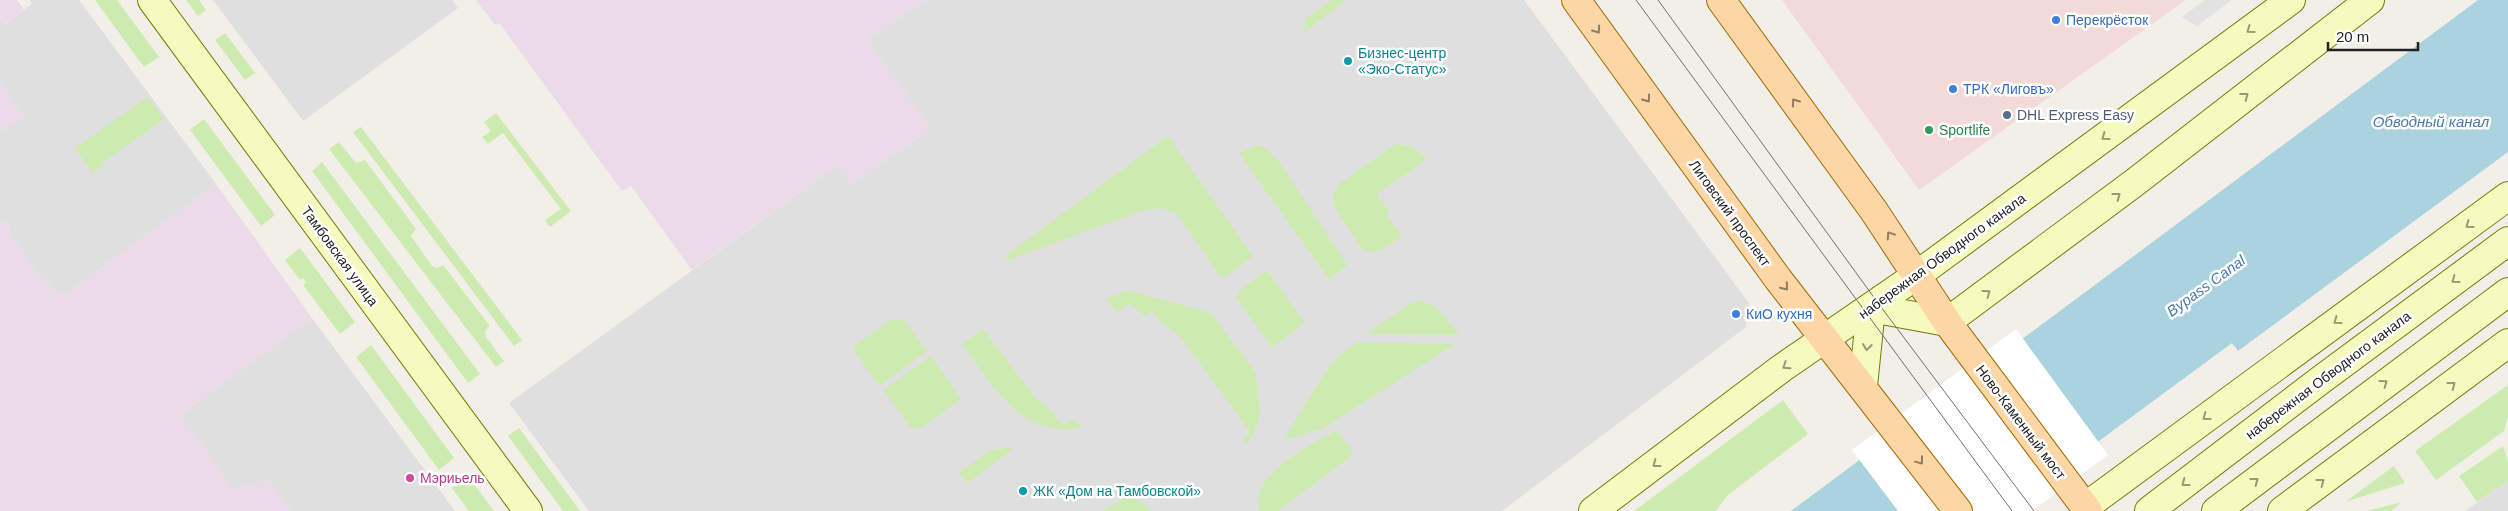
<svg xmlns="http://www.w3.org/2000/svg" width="2508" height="511" viewBox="0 0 2508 511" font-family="Arial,sans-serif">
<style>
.residential{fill:#e0dfdf}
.commercial{fill:#f2dad9}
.industrial{fill:#ebdbe8}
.grass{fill:#cdebb0}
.parking{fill:#e2e2e2}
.water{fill:#aad3df}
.pier{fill:#fff}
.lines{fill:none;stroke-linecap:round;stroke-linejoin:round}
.secondary-casing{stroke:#707d05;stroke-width:30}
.primary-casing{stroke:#a06b00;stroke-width:30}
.secondary{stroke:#f7fabf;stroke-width:28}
.primary{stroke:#fcd6a4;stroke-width:28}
.tram{stroke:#707070;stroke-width:1}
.oneway{stroke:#8f7c63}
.oneway2{stroke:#979978}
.shop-dot{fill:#3f7fe0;stroke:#fff;stroke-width:2}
.culture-dot{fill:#0f9aa8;stroke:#fff;stroke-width:2}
.service-dot{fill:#5c6f8a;stroke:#fff;stroke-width:2}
.leisure-dot{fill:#2e9e5b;stroke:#fff;stroke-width:2}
.hotel-dot{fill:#d1479c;stroke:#fff;stroke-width:2}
.labels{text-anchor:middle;stroke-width:5;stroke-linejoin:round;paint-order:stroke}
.shop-label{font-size:14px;fill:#366cbe;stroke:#fff;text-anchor:start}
.culture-label{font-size:14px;fill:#0d838f;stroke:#fff;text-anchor:start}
.service-label{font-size:14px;fill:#4e5e75;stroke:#fff;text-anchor:start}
.leisure-label{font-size:14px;fill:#27864d;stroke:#fff;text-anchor:start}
.street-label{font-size:14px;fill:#222;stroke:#fff}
.hotel-label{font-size:14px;fill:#b23c85;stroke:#fff;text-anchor:start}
.water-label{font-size:15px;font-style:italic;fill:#4a7aab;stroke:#fff}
</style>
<rect width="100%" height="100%" fill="#f2efe9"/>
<path class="residential" d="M30,0H79L216,184L67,293H58L42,279L8,230L11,226L0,219V133L24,116L0,82V20L4,25L32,4Z
M213,0H452L458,8L303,121Z
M925,0H1524L1749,303L1746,327L1502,511H589L509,403L838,165L852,184L930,129L868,40Z
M312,318L455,511H291L268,480L232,489L180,415Z
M2508,481V511H2465Z"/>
<path class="commercial" d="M1782,0H2186L1919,190Z"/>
<path class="industrial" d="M0,0H17L24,10L3,25L0,20Z
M476,0H925L868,40L930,129L852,184L838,165L692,270L631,186L622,191L500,24L495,25Z
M0,82L24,116L0,133Z
M216,184L312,318L180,415L232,489L268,480L291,511H0V219L11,226L8,230L42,279L58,293H67Z"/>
<path class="grass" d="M95,0H117L159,57L144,67Z
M186,0H199L206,10L198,16Z
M1332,0H1347L1304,32L1306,18Z
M225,33L255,73L245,80L215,40Z
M148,97L164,119L103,162L104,165L92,173L75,148Z
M496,113L571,211L550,227L545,220L561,209L503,133L488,144L482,137L491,131L484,122Z
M204,119L275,215L261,226L190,130Z
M361,127L522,340L514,346L353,132Z
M1168,136L1253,256L1227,276L1221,278L1176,213L1160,208L1142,211L1008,260L1005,256Z
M339,142L356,163L365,160L416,229L411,236L432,266L437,268L443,265L490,326L485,331L486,337L504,361L496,367L329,149Z
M1396,144L1412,146L1427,159L1377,194L1389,211L1386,215L1402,236C1388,245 1377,258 1361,248L1334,206L1332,198L1339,184Z
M1257,145L1265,148L1278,160L1346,263V267L1329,279L1239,153Z
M322,162L480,374L468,383L312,171Z
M300,248L355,322L340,334L303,285L306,282L303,278L300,280L285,260Z
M1267,270L1305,323L1272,347L1236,298L1240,290Z
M1128,290L1211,313L1256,373L1260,414L1257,427L1246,447L1244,437L1250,432L1180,336L1161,323L1152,311L1145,316L1129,304L1117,313L1106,299Z
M1420,301L1435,306L1460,335L1367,334L1412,302Z
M894,318L904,320L927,351L879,386L852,347Z
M983,329L1037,400L1049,408L1063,426L1071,420L1081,425V428C1020,438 993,386 962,344Z
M1357,342L1455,344L1322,429L1283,440L1332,362Z
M371,345L454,458L439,470L356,357Z
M931,356L961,399L920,429L911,428L883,390Z
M2508,385V415L2504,431L2436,480L2415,451Z
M1783,400L1808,434L1728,495L1716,511H1634Z
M519,428L580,511H563L508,436Z
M1337,430L1354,454L1278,511H1260C1246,475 1314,444 1337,430Z
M2503,446L2508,462V481L2477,502L2459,476Z
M1004,447L1013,449L968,483L959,473L987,452Z
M2394,466L2405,483L2345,502Z
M468,476L494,511H469L452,488Z
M1133,498L1144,504L1150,511H1101L1125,499Z
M2402,502L2391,511H2367Z"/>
<path class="parking" d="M2205,0H2232L2197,26L2182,17Z"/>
<path class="water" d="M2478,0H2508V152L2238,351L2232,343L2004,511H1791Z"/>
<path class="pier" d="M2016,329L2108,455L2032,511H1898L1852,450Z"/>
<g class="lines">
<defs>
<path id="secondary" d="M152,0L528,511
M1871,308L1947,322L2134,183L2370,0
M1863,386L1871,308
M2085,507L2508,196
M1593,511L1782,368L1917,275L2291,0
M2149,511L2318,382L2508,241
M2216,511L2508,292
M2282,511L2508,343"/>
<path id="primary" d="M1576,0L1778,279L1958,511
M1721,0L1874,211L1947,322L2088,511"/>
</defs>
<use href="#secondary" class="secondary-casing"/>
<use href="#primary" class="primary-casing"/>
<use href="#secondary" class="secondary"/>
<use href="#primary" class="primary"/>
<path class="tram" d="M1636,0L2012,511
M1658,0L1878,303L2034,511"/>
</g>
<defs><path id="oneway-chevron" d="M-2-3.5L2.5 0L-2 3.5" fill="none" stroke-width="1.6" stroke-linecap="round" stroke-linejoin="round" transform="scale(1.25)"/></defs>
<g class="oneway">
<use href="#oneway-chevron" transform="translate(1597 30) rotate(55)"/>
<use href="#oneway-chevron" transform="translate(1647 99) rotate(54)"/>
<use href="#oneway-chevron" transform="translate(1795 102) rotate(-126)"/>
<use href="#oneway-chevron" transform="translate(1890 235) rotate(-124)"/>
<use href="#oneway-chevron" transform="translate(1785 287) rotate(51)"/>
<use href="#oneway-chevron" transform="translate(1920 461) rotate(53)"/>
</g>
<g class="oneway2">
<use href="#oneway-chevron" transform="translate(2250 30) rotate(144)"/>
<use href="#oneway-chevron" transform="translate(2245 96) rotate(-37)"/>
<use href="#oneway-chevron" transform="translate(2105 137) rotate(144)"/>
<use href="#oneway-chevron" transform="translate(2117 196) rotate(-37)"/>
<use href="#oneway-chevron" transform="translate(2469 225) rotate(144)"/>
<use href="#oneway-chevron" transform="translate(2455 280) rotate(144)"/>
<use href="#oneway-chevron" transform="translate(1987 293) rotate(-36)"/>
<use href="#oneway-chevron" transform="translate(2337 321) rotate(144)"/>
<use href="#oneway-chevron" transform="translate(1867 347) rotate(96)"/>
<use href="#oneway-chevron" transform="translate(1786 366) rotate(146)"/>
<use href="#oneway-chevron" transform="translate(2384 383) rotate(-36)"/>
<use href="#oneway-chevron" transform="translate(2452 385) rotate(-37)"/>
<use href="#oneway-chevron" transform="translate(2206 417) rotate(144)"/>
<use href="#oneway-chevron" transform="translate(1656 464) rotate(143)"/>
<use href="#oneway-chevron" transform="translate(2255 481) rotate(-37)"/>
<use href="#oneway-chevron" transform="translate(2321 482) rotate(-37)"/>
<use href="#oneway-chevron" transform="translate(2185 483) rotate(143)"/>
</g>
<g class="shop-dot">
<circle cx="2056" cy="20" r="5"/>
<circle cx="1953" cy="89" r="5"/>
<circle cx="1736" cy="314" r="5"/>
</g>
<g class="culture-dot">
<circle cx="1348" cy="61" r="5"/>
<circle cx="1023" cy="491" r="5"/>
</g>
<circle class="service-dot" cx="2007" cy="115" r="5"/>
<circle class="leisure-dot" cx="1929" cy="130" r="5"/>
<circle class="hotel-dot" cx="410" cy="478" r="5"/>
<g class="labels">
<g class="shop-label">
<text x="2066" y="25">Перекрёсток</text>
<text x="1963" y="94">ТРК «Лиговъ»</text>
<text x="1746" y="319">КиО кухня</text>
</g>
<g class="culture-label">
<text x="1358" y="58">Бизнес-центр<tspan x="1358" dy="16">«Эко-Статус»</tspan></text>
<text x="1033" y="496">ЖК «Дом на Тамбовской»</text>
</g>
<g class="service-label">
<text x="2017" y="120">DHL Express Easy</text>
</g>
<g class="leisure-label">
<text x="1939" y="135">Sportlife</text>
</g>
<g class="street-label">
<text transform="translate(1730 213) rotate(54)" y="5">Лиговский проспект</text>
<text transform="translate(340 256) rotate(54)" y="5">Тамбовская улица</text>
<text transform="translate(1942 256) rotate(-36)" y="5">набережная Обводного канала</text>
<text transform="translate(2328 375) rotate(-37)" y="5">набережная Обводного канала</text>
<text transform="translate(2021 422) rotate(53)" y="5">Ново-Каменный мост</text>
</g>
<g class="hotel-label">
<text x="420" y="483">Мэриьель</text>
</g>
<g class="water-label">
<text x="2431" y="127">Обводный канал</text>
<text transform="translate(2206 286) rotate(-36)" y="5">Bypass Canal</text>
</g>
</g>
<path d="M2328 42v8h90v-8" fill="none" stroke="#222222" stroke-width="2.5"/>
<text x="2336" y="42" font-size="15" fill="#222222" stroke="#ffffff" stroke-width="4" paint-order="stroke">20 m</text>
</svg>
